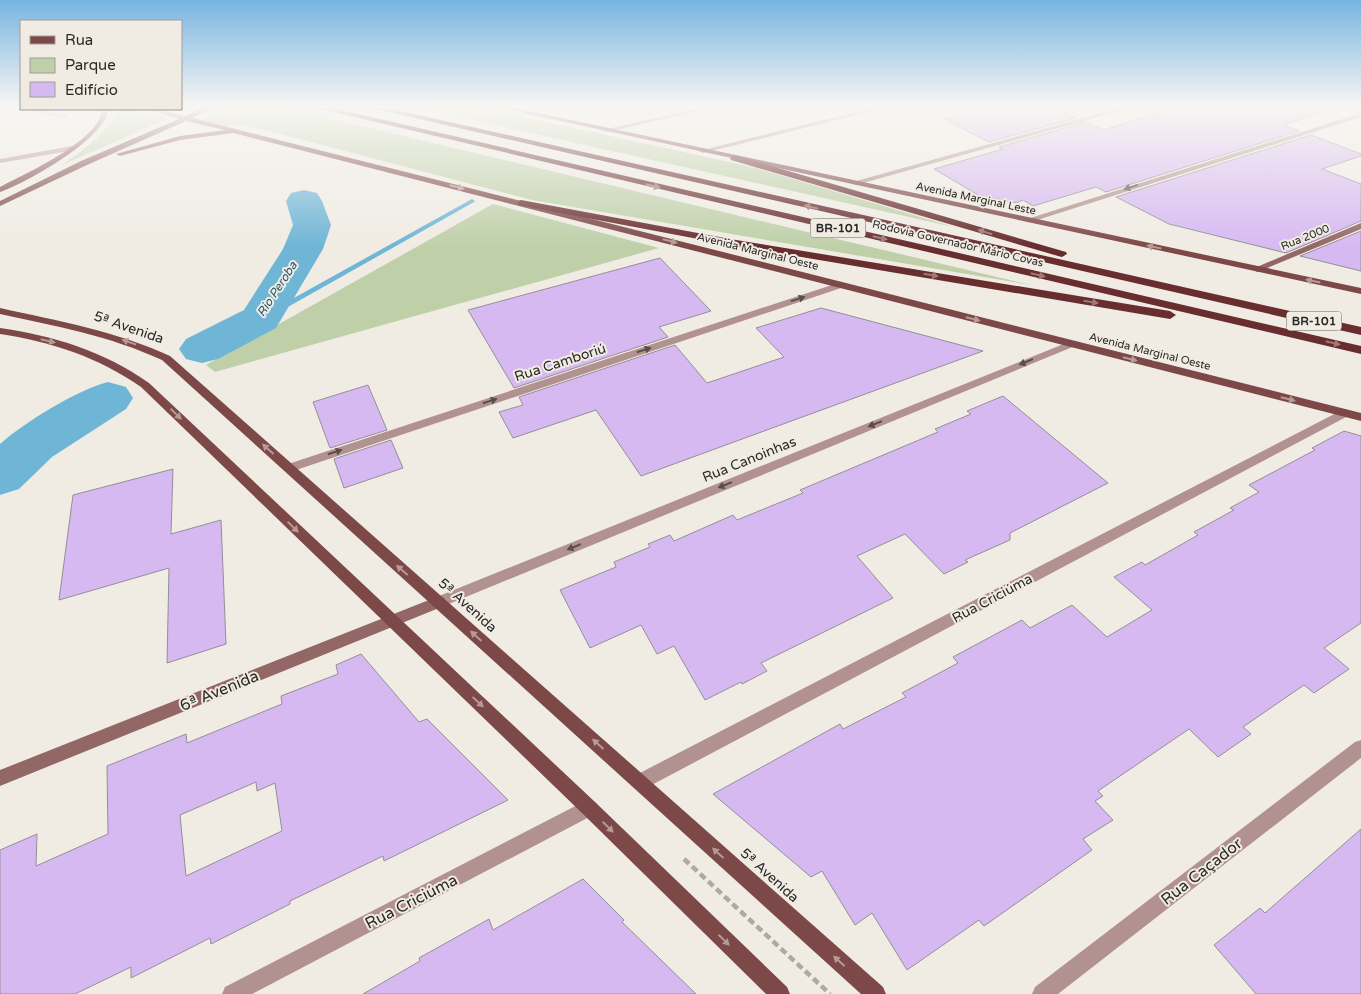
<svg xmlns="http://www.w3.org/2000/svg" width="1361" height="994" viewBox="0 0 1361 994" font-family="'Varela Round',sans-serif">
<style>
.green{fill:#bfd0a9}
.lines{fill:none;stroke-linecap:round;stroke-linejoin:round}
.stream{fill:#6fb5d6;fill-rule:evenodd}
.river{fill:#6fb5d6;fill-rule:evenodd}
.building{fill:#d7b9f2;stroke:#938f97;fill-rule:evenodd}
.path{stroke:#ada9a3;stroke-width:4.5;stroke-dasharray:7 4;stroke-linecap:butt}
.street{fill:#b29291;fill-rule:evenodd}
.secondary{fill:#936766;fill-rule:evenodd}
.primary{fill:#7d4848;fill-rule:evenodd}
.highway{fill:#682d2f;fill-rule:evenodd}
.oneway{fill:#9e7977}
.oneway2{fill:#b69a96}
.oneway3{fill:#5a4e4b}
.labels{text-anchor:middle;stroke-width:4;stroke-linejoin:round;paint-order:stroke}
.far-street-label{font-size:11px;fill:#2b2926;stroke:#f0ece4}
.shield{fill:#f0ece4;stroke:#66645f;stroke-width:1}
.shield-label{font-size:12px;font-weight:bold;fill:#2b2926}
.far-water-label{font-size:12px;font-style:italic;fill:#215970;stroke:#f0ece4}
.street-label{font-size:14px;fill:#2b2926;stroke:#f0ece4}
.near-street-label{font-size:16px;fill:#2b2926;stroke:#f0ece4}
</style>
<rect width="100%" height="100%" fill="#f0ece4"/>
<path class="green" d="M230,107H281L1031,285L532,200L265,130L236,125L209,127L194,123Z
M414,107H479L756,168L954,227Z
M119,109H128L169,118L62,165C85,149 106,134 119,109Z
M493,204L659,248L215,372L206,365Z"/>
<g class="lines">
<path class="stream" d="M22,109H33L68,116L65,118Z
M472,199L475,201L474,202L263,321H257L256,319Z"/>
<path class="river" d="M304,190L317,193L322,201L331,225L323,249L276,328L218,359L202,363L186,359L179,349L186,339L244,310L283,249L293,225L286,201L291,193Z
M108,382L126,387L133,398L126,409L52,457L19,489L0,495V444C25,422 77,390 108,382Z"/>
</g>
<path class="building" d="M946,107H1053L1076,118L989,142L944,119L960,115Z
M1178,107H1320L1321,113L1284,125L1299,131L1106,192L1096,187L1033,206L1023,200L1016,203L978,195L934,169L1003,149L999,147L1086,122L1103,130Z
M1311,135L1361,154V156L1322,169L1361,184V221L1286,253L1169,224L1116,197Z
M1361,231V271L1300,256Z
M660,258L711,311L659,327L668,337L514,388L468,310Z
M821,308L983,351L641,476L596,410L513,438L499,412L523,405L519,397L675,345L707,383L784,357L756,328Z
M368,385L387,430L330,448L313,402Z
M1003,396L1108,483L1010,533V540L965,560L968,562L944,574L905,534L857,556L893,598L761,663L767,671L742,684L741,682L705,700L674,646L657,654L641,625L590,648L560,590L616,567L614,562L650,547L648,544L670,535L674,541L733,515L737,520L803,493L800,490L938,432L935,429L971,414L967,411Z
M1344,431L1361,436V623L1324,648L1349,669L1314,693L1304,685L1243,727L1251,734L1218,757L1189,729L1098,791L1103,796L1095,801L1113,820L1083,839L1092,850L984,926L979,920L907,970L872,913L855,925L822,871L811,877L713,794L840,724L843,729L906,697L902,693L958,663L953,657L1022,620L1030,628L1072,605L1107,637L1152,610L1114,577L1142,562L1145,565L1198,535L1194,532L1234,510L1230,508L1259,492L1249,485L1315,450L1312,448Z
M391,440L403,468L344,488L334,459Z
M173,469L171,534L221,520L226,644L167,663L169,568L59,600L73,495Z
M361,654L419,722L427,719L508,800L384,861L383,856L290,901V904L211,944L210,938L131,978V967L75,994H0V850L37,834L36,866L108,834L107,766L186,734L187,743L282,704L281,696L338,674L336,665ZM256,782L257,791L275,783L282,831L186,876L180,815Z
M1361,829V994H1256L1214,945L1260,908L1265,913Z
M583,879L624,920L622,922L696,994H363L420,961L419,958L489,919L493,930Z"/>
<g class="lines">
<path class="path" d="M684,859L830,994"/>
<path class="street" d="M703,107H717L607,132L603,130Z
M876,107H889L703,153L699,151Z
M1122,107H1134L856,185L849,183Z
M1361,113V117L1031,222L1024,220Z
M72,146L76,148L75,150L0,163V159Z
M841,282L846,285L844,287L293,471H285L283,468L285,465Z
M1071,341L1076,344L1075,346L444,606L439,608L434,606L432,602L434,598Z
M1344,409L1348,410L1350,413L1348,416L646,788L640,790L634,788L632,782L634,776Z
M1361,740V758L1058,994H1032L1035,987L1355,742Z
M589,799L595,802L598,808L595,814L252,994H222L225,987Z"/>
<path class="secondary" d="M1361,223V229L1260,271L1257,272L1252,269Z
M439,596L444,598L446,602L444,606L0,786V770Z"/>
<path class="primary" d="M205,107H214L192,118L1361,413V421L233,133L180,140L120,156L116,154L180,136L225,130L186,121L87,165L0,206V201L81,161L179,119L146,109H156L185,116Z
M496,107H510L1361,288V294Z
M102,109H108C108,137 25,184 0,192V187C26,173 100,141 102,109Z
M0,308C58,321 116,331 170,356L883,987L886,994H861L162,360C110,336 56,326 0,314Z
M0,328C54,336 104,351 149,383L595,802L787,987L790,994H766L583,814L141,387C98,357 52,342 0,334Z"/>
<path class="highway" d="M312,107H328L1361,346V354Z
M367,107H383L1361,327V335Z
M734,155L1066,252L1067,254L1062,257L1058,256L731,160L730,158Z
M521,200L730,239L1170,311L1176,315L1170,319L730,245L518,205V201Z"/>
</g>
<defs><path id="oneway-solid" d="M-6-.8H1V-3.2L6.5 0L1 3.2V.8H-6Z" transform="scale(1.25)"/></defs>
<g class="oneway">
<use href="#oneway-solid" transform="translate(653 186) rotate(13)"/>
<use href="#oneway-solid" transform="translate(811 207) rotate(-167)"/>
<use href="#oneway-solid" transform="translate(985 232) rotate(-163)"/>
<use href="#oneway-solid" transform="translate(880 238) rotate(13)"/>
<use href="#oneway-solid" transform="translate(931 275) rotate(10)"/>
<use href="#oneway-solid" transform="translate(1038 275) rotate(13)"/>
<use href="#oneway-solid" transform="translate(1091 302) rotate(9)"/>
<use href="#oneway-solid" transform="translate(1333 343) rotate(13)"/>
</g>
<g class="oneway2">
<use href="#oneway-solid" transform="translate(457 187) rotate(14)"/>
<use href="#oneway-solid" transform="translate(670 241) rotate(14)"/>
<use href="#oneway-solid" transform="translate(1154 247) rotate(-168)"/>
<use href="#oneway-solid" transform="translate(1313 281) rotate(-168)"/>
<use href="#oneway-solid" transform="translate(973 319) rotate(14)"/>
<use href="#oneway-solid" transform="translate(48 341) rotate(13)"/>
<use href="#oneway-solid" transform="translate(129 342) rotate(-160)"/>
<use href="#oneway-solid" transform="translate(1130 359) rotate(14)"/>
<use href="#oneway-solid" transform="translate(1288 399) rotate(14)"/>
<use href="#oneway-solid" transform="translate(176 414) rotate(44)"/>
<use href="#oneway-solid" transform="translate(268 449) rotate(-138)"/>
<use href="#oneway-solid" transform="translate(293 527) rotate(44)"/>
<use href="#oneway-solid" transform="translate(402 570) rotate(-139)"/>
<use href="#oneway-solid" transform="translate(476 636) rotate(-138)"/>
<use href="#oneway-solid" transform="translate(478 702) rotate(43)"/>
<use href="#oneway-solid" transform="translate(598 744) rotate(-138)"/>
<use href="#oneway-solid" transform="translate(608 827) rotate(45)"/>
<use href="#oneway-solid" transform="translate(718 853) rotate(-138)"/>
<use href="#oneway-solid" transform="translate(724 940) rotate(44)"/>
<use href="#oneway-solid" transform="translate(839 961) rotate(-138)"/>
</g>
<g class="oneway3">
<use href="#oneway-solid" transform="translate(1131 187) rotate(163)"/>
<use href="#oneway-solid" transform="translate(798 299) rotate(-18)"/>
<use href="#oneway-solid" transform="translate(644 350) rotate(-18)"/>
<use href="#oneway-solid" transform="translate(1026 362) rotate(158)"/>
<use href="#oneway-solid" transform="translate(490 401) rotate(-18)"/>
<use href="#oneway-solid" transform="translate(875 424) rotate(158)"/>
<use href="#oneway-solid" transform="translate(335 452) rotate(-18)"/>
<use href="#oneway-solid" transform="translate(725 485) rotate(158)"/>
<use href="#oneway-solid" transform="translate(574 547) rotate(158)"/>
</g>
<linearGradient id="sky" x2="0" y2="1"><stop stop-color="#77b4e1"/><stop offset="0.43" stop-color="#f8f6f3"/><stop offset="1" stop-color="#f8f6f3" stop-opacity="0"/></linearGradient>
<rect width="1361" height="247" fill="url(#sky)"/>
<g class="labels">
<g class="far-street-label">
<text transform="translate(976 198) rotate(12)" y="4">Avenida Marginal Leste</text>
<text transform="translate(1305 237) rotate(-22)" y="4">Rua 2000</text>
<text transform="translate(958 243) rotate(13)" y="4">Rodovia Governador Mário Covas</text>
<text transform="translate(758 251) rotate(14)" y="4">Avenida Marginal Oeste</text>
<text transform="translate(1150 351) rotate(14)" y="4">Avenida Marginal Oeste</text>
</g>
<g class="shield">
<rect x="810.5" y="218.5" width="55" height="19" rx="4"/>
<rect x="1286.5" y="311.5" width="55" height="19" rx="4"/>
</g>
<g class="shield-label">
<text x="838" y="232">BR-101</text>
<text x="1314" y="325">BR-101</text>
</g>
<g class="far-water-label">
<text transform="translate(277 289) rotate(-57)" y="4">Rio Peroba</text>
</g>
<g class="street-label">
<text transform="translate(129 327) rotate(19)" y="5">5ª Avenida</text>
<text transform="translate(560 362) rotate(-18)" y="5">Rua Camboriú</text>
<text transform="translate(749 459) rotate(-22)" y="5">Rua Canoinhas</text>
<text transform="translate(992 598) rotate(-28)" y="5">Rua Criciúma</text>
<text transform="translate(468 605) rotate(42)" y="5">5ª Avenida</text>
<text transform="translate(770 875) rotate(42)" y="5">5ª Avenida</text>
</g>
<g class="near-street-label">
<text transform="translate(219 690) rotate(-22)" y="6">6ª Avenida</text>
<text transform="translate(1201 871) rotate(-38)" y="6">Rua Caçador</text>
<text transform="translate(411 901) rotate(-27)" y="6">Rua Criciúma</text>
</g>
</g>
<rect x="20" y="20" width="162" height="90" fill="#f0ece4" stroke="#a19e98"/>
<rect x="30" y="36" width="25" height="8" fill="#7d4848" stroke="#a19e98"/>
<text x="65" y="45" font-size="15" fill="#2b2926">Rua</text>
<rect x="30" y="58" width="25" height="15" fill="#bfd0a9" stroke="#a19e98"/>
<text x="65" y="70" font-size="15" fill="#2b2926">Parque</text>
<rect x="30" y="82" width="25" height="15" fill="#d7b9f2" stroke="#a19e98"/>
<text x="65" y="95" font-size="15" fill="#2b2926">Edifício</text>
</svg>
